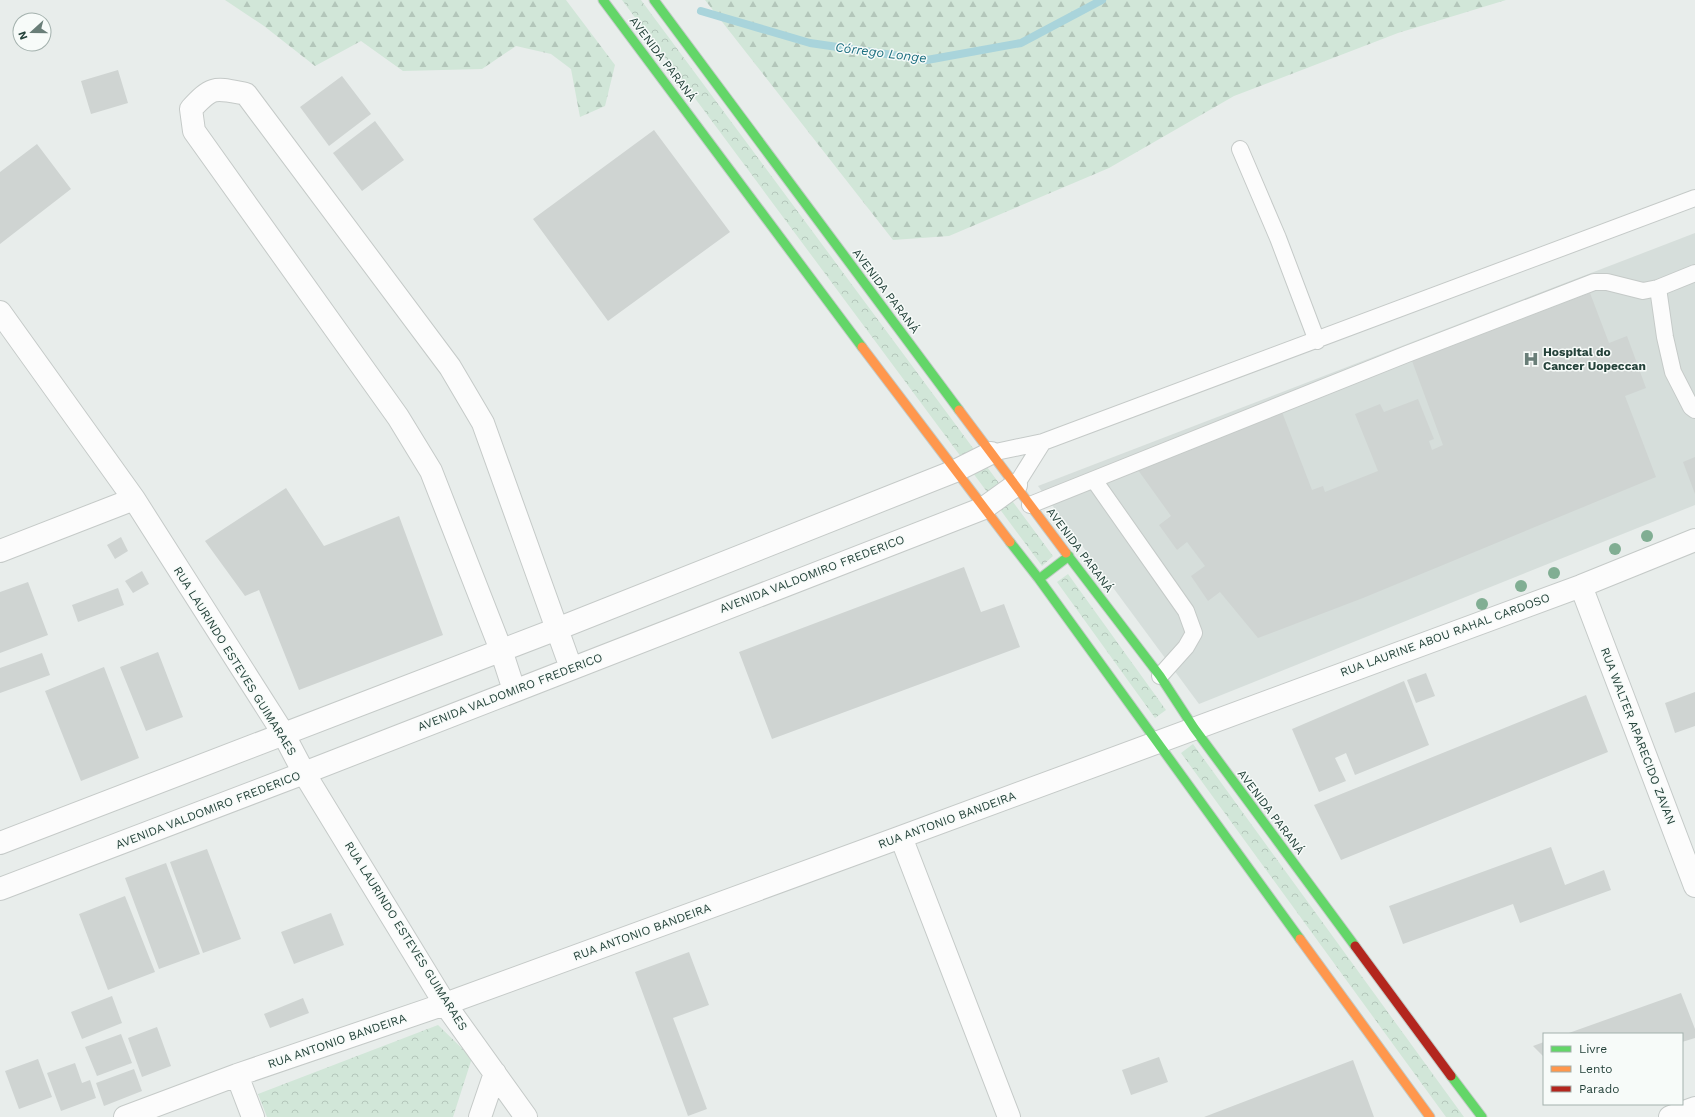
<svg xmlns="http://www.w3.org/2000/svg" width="1695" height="1117" viewBox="0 0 1695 1117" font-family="'Work Sans',sans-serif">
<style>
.built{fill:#d6dedb}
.forest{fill:url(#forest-firs)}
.park{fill:url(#park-crowns)}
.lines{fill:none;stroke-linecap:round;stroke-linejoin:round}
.stream{stroke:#a9d4db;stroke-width:8}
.building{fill:#cfd4d2}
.lane-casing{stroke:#c5cac8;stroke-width:18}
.street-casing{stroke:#c5cac8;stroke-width:24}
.fast-casing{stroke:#c3cbc8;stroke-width:11}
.slow-casing{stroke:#c3cbc8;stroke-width:11}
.jam-casing{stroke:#c3cbc8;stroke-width:11}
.lane{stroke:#fcfcfc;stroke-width:16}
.street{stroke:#fcfcfc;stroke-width:22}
.fast{stroke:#63d668;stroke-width:9}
.slow{stroke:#ff974d;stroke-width:9}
.jam{stroke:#b3261e;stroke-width:9}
.tree{fill:#81ae93}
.labels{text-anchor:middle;stroke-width:3;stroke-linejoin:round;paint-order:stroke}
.street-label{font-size:12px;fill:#24423a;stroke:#f7fbf9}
.poi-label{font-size:12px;font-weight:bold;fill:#24423a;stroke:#f7fbf9;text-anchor:start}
.water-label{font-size:13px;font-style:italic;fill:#1c6f80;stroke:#f7fbf9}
</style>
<defs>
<pattern id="forest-firs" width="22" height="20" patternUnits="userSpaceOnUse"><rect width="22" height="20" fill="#d1e6d8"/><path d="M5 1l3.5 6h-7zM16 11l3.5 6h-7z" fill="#b3c6ba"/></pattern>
<pattern id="park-crowns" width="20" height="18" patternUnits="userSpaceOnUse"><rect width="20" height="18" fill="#d1e6d8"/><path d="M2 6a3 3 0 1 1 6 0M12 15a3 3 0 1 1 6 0" fill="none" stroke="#b3c6ba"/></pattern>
</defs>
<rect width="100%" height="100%" fill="#e8edeb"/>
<path class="built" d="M1695,233V505L1199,704L1038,486Z"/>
<path class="forest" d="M225,0H566L615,65L605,106L580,117L571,69L551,54L516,46L482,69L403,71L361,41L315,66L264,26Z
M705,0H1506L1398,33L1234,96L1109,168L949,236L893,240Z"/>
<path class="park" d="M622,0H641L1053,556L1042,566Z
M1068,574L1166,710L1155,718L1057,582Z
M1193,744L1464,1117H1446L1181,753Z
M438,1025L472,1058L453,1117H267L258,1094Z"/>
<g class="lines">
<path class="stream" d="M701,11L810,43L927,60L1021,43L1102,0"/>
</g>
<path class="building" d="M118,70L128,103L91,114L81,81Z
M342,76L371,114L329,146L300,107Z
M375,121L404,160L362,191L333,153Z
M654,130L730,232L608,321L533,219Z
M37,144L71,189L0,244V172Z
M1590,293L1609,343L1627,336L1646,388L1625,396L1656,477L1363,598L1258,638L1220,592L1208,601L1191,576L1205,566L1187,542L1177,550L1159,525L1171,516L1138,470L1282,412L1312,490L1323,486L1325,492L1378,471L1355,414L1380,404L1384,412L1418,399L1434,439L1429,441L1432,450L1443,445L1412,361Z
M1695,457V494L1683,462Z
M286,488L324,546L399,516L443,635L299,690L259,590L245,596L205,541Z
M121,537L128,551L115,559L107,545Z
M964,567L981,612L1004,604L1020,647L772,739L739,652Z
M142,571L149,584L133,593L125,581Z
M28,582L48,635L0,653V592Z
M118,588L124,605L78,622L72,605Z
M158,652L183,717L146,731L120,667Z
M42,653L50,675L0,693V668Z
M104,667L139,758L81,781L45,691Z
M1426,673L1435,696L1416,703L1407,680Z
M1404,681L1429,745L1355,775L1346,753L1335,758L1346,781L1319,792L1292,729Z
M1695,692V726L1675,733L1665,703Z
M1586,695L1608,752L1341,860L1314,805Z
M1551,847L1565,885L1604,870L1611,890L1520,923L1513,904L1403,944L1389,906Z
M207,849L241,939L203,953L170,862Z
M166,863L200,954L159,969L125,878Z
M125,896L155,972L108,990L79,914Z
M331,913L344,945L294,964L281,932Z
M689,952L709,1005L673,1018L707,1109L688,1116L635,972Z
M1681,993L1695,1029V1038L1682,1042V1034H1566Z
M112,996L122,1023L82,1039L71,1012Z
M303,998L309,1013L270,1028L264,1014Z
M157,1027L171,1066L142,1077L128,1038Z
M121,1034L132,1063L97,1076L85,1047Z
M1544,1042V1057L1533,1046Z
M1159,1057L1168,1082L1131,1095L1122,1070Z
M38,1059L52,1097L19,1109L5,1071Z
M1353,1060L1374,1117H1204Z
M75,1063L82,1083L90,1080L96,1098L61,1111L47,1073Z
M134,1069L142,1091L104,1106L96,1083Z"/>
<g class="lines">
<defs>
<path id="lane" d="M1240,149L1278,238L1317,341
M1658,288L1665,337L1673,372L1691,407L1695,410
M991,453L1043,442L1695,198
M1094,480L1186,611L1194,633L1186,647L1160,676
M1016,485L1043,442
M1030,505L1407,354L1594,282H1607L1643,291L1658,288L1695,273"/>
<path id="street" d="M0,312L134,499L283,733L304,773L445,1004L526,1117
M0,551L134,499
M1581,586L1695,886
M514,690L501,650L431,471L398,417L194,131L191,109C213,85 215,88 246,94L450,367L483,423L571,668
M901,837L1009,1117
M0,843L557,629L955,471L991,453
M0,889L304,773L984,508L1016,485
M237,1075L253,1117
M125,1117L237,1075L445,1004L901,837L1581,586L1695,540
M480,1117L495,1073
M1670,1117L1695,1108"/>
<path id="fast" d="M603,0L862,347
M654,0L959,410
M1010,542L1039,579L1300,939
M1066,553L1160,676L1194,728L1355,946
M1039,579L1069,556
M1451,1076L1482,1117"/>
<path id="slow" d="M862,347L1010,542
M959,410L1066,553
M1300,939L1430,1117"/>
<path id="jam" d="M1355,946L1451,1076"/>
</defs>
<use href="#lane" class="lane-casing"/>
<use href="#street" class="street-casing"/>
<use href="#fast" class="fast-casing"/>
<use href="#slow" class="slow-casing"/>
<use href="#jam" class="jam-casing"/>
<use href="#lane" class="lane"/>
<use href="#street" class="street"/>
<use href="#fast" class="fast"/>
<use href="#slow" class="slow"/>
<use href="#jam" class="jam"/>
</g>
<g class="tree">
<circle cx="1647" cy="536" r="6"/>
<circle cx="1615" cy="549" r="6"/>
<circle cx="1554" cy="573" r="6"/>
<circle cx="1521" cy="586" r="6"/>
<circle cx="1482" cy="604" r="6"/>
</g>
<defs>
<symbol id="hospital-bare" viewBox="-9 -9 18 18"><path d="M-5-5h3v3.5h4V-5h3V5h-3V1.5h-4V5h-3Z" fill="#697e78" stroke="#f7fbf9" stroke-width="2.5" paint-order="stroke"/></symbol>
</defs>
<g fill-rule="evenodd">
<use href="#hospital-bare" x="1520" y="348" width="22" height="22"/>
</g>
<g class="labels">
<g class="street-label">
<text transform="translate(663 59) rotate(53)" y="4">AVENIDA PARANÁ</text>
<text transform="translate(886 291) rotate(53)" y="4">AVENIDA PARANÁ</text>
<text transform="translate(1080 550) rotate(53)" y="4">AVENIDA PARANÁ</text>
<text transform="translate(812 574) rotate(-21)" y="4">AVENIDA VALDOMIRO FREDERICO</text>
<text transform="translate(1445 635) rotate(-20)" y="4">RUA LAURINE ABOU RAHAL CARDOSO</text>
<text transform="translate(235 661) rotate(58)" y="4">RUA LAURINDO ESTEVES GUIMARAES</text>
<text transform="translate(510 692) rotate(-21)" y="4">AVENIDA VALDOMIRO FREDERICO</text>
<text transform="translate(1638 736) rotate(69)" y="4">RUA WALTER APARECIDO ZAVAN</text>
<text transform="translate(208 810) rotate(-21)" y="4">AVENIDA VALDOMIRO FREDERICO</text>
<text transform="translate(1271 812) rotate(53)" y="4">AVENIDA PARANÁ</text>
<text transform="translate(947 820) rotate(-20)" y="4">RUA ANTONIO BANDEIRA</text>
<text transform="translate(642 932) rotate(-20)" y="4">RUA ANTONIO BANDEIRA</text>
<text transform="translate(406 936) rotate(58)" y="4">RUA LAURINDO ESTEVES GUIMARAES</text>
<text transform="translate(337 1041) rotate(-19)" y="4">RUA ANTONIO BANDEIRA</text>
</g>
<g class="poi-label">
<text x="1543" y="356">Hospital do<tspan x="1543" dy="14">Cancer Uopeccan</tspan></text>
</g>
<g class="water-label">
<text transform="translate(881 52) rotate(7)" y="5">Córrego Longe</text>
</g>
</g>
<rect x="1543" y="1033" width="140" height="72" fill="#f7fbf9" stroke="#a3b1ad"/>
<rect x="1551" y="1046" width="20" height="6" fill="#63d668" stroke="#a3b1ad"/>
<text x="1579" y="1053" font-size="12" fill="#24423a">Livre</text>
<rect x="1551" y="1066" width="20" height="6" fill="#ff974d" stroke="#a3b1ad"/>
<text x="1579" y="1073" font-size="12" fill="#24423a">Lento</text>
<rect x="1551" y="1086" width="20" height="6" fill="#b3261e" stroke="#a3b1ad"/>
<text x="1579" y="1093" font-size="12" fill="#24423a">Parado</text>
<g transform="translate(32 32) rotate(249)"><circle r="19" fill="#f7fbf9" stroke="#a3b1ad"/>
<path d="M0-3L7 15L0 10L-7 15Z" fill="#697e78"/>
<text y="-6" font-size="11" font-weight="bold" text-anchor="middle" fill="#24423a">N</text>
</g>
</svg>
